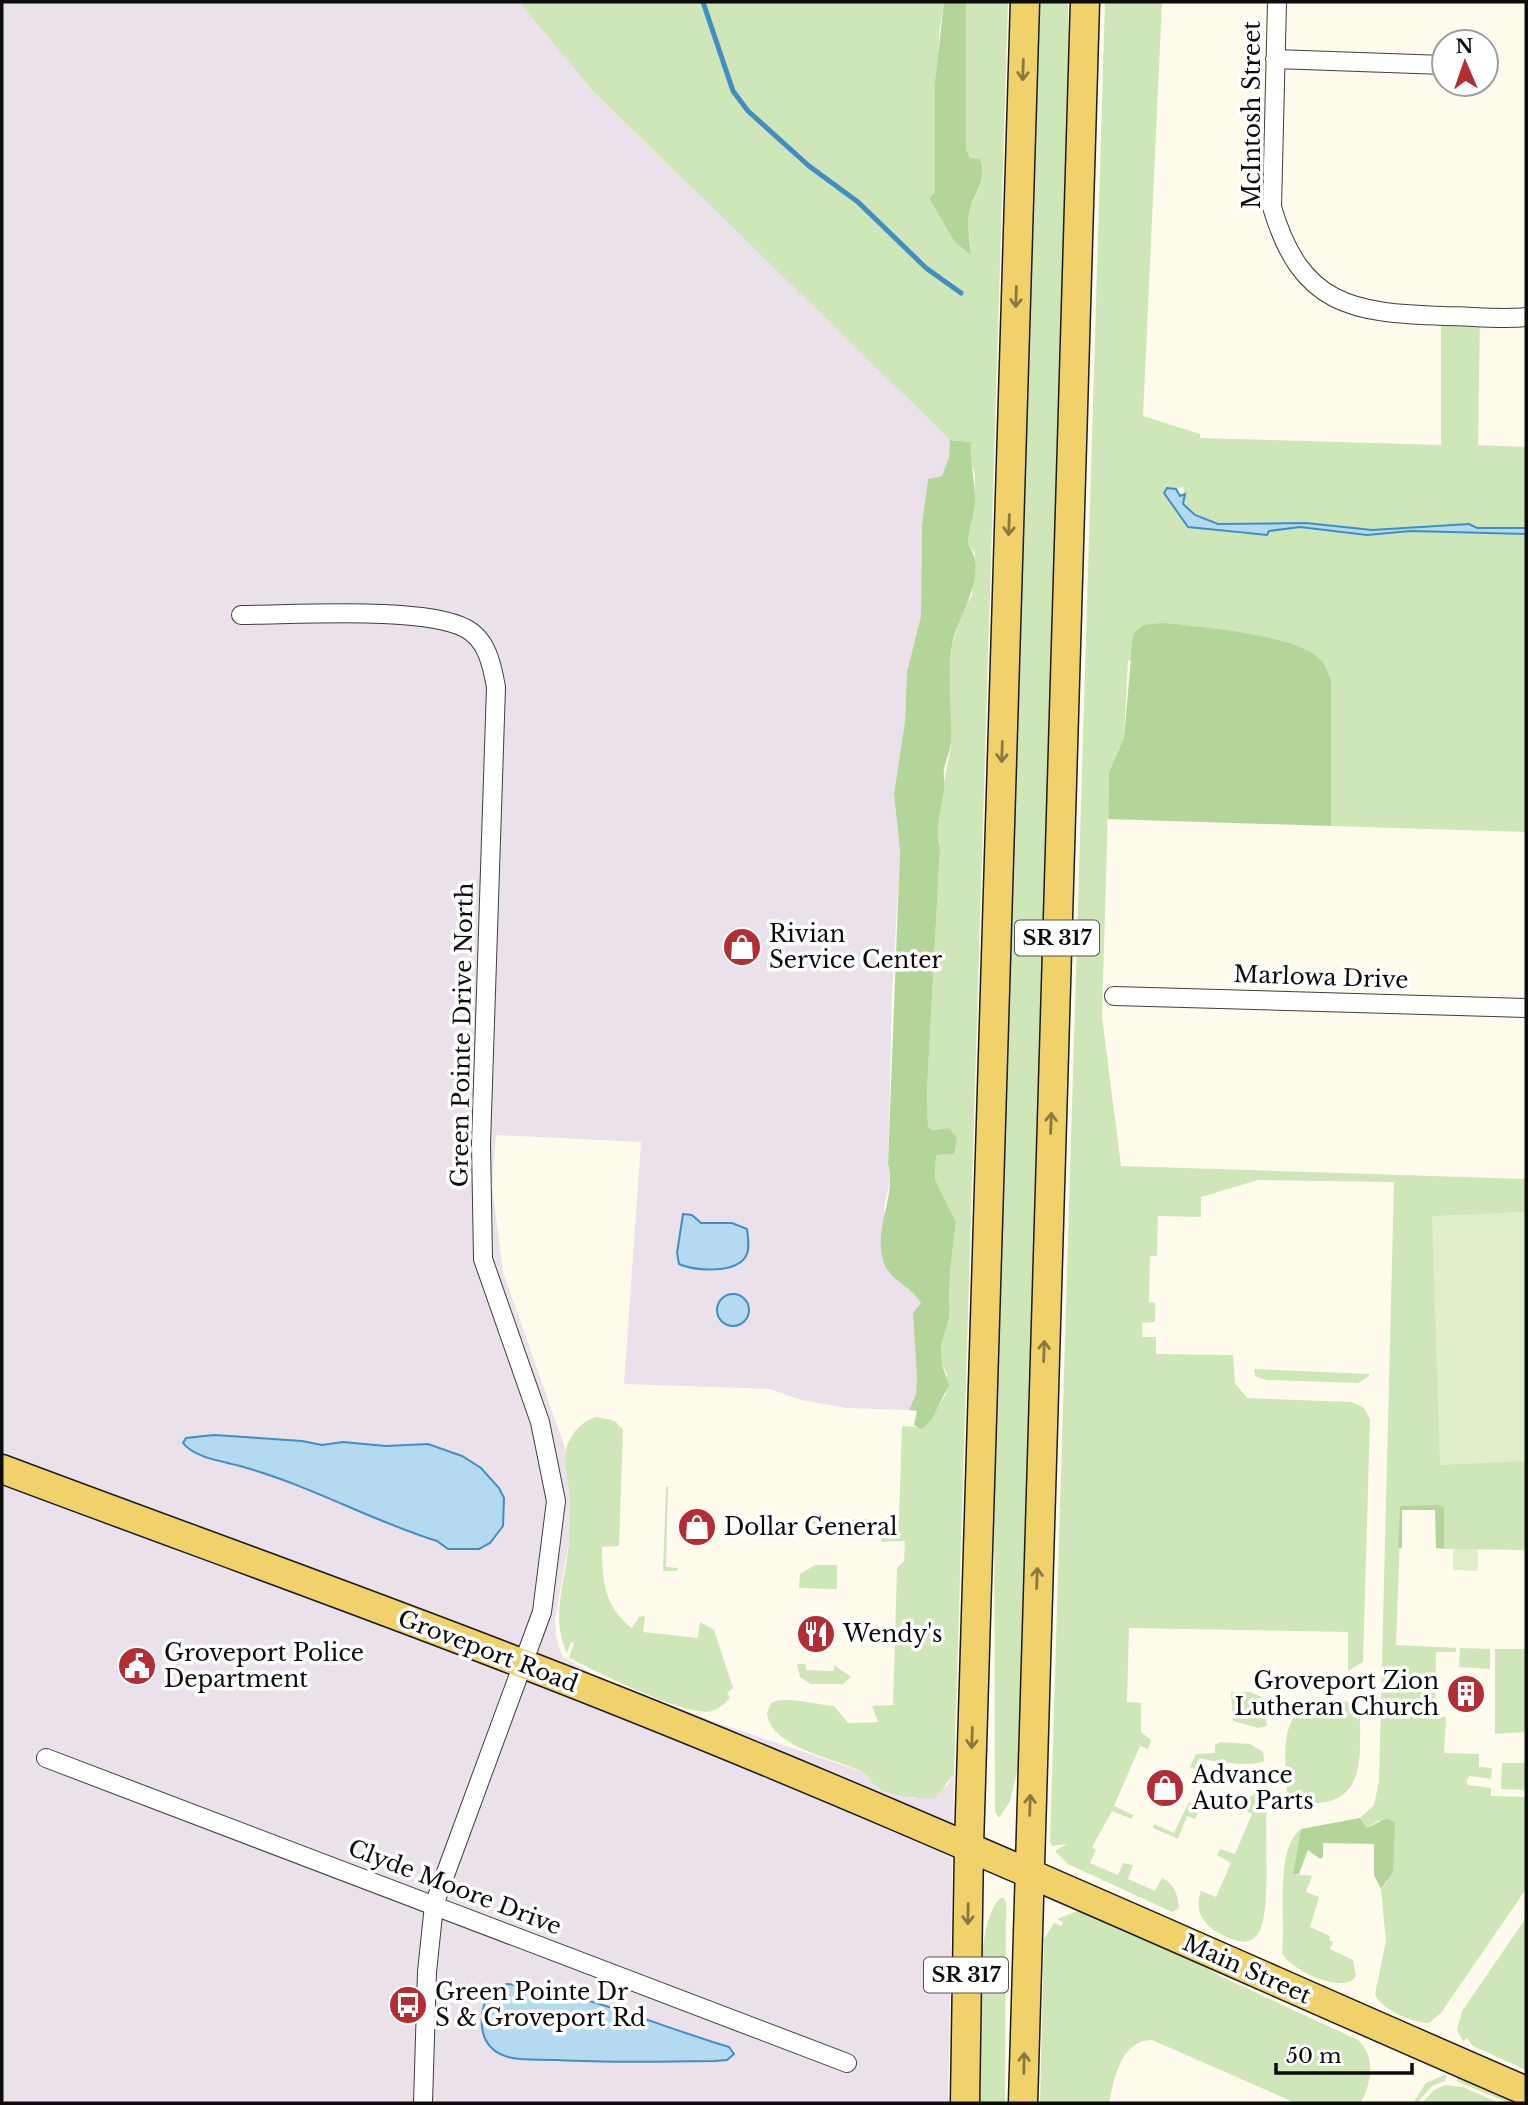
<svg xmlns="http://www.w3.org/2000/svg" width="1528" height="2105" viewBox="0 0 1528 2105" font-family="'Libre Baskerville',serif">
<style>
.industrial{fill:#eae1ea}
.green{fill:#cfe6b8}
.forest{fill:#b3d599}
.pitch{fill:#e1eeca}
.water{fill:#b4daf2;stroke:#408ec4;stroke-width:2}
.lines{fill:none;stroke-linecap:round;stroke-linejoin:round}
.stream{stroke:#408ec4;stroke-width:5}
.minor-casing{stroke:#3f3f3f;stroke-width:20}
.primary-casing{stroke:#1d1d1d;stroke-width:31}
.minor{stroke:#fff;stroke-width:18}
.primary{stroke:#f0d16a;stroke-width:28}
.oneway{stroke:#897840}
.labels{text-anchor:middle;stroke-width:7;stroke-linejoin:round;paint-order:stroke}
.shield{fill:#fff;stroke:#555;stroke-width:2}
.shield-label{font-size:21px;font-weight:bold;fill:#0c0c0c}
.street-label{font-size:23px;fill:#0c0c0c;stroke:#fff}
.poi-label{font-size:23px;fill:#0c0c0c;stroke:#fff;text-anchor:start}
</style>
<rect width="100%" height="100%" fill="#fefbec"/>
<path class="industrial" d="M2,2H519L592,90L950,440L949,457L942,477L928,479L922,525L921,616L907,672L905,721L894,794L900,851L892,996L888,1164L890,1179L884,1208L888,1272L917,1295L921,1303L914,1330L918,1357L916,1394L909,1410L847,1408L801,1400L770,1389L624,1384L641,1142L496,1135L492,1186L503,1272L566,1451L571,1486L570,1535L555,1619L556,1637L562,1656L596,1676L704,1718L863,1772L878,1789L913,1798L947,1786L954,1774L948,2103H2Z"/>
<path class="green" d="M519,2H944L939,35L935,192L929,198L971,255C971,241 966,223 970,209C976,193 984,184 982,166L970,158L966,149V2H1008L954,1774L935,1798C916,1798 898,1797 881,1790C873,1786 869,1776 861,1771C834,1758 771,1748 767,1713L771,1703C784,1695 818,1705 834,1706L848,1723L878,1722L872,1706L893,1705L897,1568L904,1561L905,1541L881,1542L882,1526H860V1519H899L902,1426L915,1427L934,1414L946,1394L947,1374L942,1365L941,1345L950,1301V1272L956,1222L935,1179L936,1155H945L957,1137L949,1128L933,1130L928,1127L927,1090L940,848L936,824L951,746L949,678L952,645L962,612L972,595L973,582L975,553L968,544V534L975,508V475L969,458L971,442L950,440L592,90Z
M1038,2H1068L1070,102L1019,1764L1010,1801L999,1818L995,1811L994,1474Z
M1105,2H1162L1143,416L1200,434V438L1441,445V316L1480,317L1478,445L1526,447V528H1477L1469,524L1372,530L1306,523L1218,524L1187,510L1183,504L1184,487L1164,490L1188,527L1242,534L1300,527L1367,535L1411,531L1526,534V832L1331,826V680L1276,640L1237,634L1128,661L1124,738L1109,772L1102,1017L1121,1166L1526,1179V1550L1444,1549V1507L1401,1506L1396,1645L1456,1648V1652H1436L1435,1716L1446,1717L1444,1753L1479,1754V1767L1492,1768L1491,1779L1470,1776L1466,1780L1468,1785L1491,1788V1796L1526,1797V1889L1441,2013L1429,2023C1412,2023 1380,2009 1375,1994L1386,1941L1381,1889L1387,1882L1380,1820L1367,1828L1360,1818L1374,1805L1379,1781L1394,1182L1258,1180L1201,1197V1217L1158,1216L1157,1256H1150L1149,1302L1155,1303V1322L1142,1323V1337H1156V1354L1233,1355L1235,1383L1247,1398L1352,1402L1364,1408L1370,1419L1363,1662L1348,1671V1632L1129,1628L1127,1702L1141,1703V1732L1151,1740L1148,1749L1140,1746L1114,1806L1133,1815L1132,1819L1112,1811L1092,1847L1096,1850L1090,1863L1118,1875L1123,1863L1133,1865L1128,1879L1155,1891L1162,1878C1174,1883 1178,1895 1179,1908L1172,1912L1068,1864L1055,1851L1067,1844L1052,1846L1050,1841Z
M1254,1369L1369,1374V1376L1358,1383L1267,1380L1255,1376Z
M597,1417L615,1421L623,1430L619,1546L602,1547C602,1580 604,1607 632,1628L639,1617L645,1616L643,1632L698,1638L700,1622L714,1630L733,1688L727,1693L730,1698C725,1703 719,1709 712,1711C687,1718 595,1671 569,1658L574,1643L571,1642L567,1653C552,1621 562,1592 567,1558C570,1541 570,1522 570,1504C571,1488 563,1467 566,1451C569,1435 582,1420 597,1417Z
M666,1487H668L666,1567L678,1568L677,1571H663Z
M856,1519V1526L812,1524L806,1528L808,1532L802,1530L808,1521L846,1522Z
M815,1565H837V1589L799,1588L800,1574Z
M1460,1648L1490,1649V1669L1459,1667Z
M1495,1649H1526V1732L1495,1734Z
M797,1664H806V1670L834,1671V1665L851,1677L843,1684H811L800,1677Z
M1231,1692H1250L1262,1697L1267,1726L1258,1728L1233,1721Z
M1320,1699L1349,1702C1363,1713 1360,1727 1360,1743C1360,1776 1352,1804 1312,1803C1302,1802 1294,1801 1287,1793C1286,1758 1276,1711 1320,1699Z
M1221,1742L1250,1744L1263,1752L1264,1761C1254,1767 1212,1762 1200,1758L1194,1769L1190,1767L1196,1754L1215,1753V1745Z
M1502,1763H1526V1790L1501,1789Z
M1257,1793L1265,1797L1267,1804C1264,1835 1271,1906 1260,1930C1257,1938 1251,1941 1243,1942C1218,1937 1190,1920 1201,1891L1216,1897L1231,1863L1217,1855L1220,1849L1235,1854L1252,1814L1238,1807L1244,1799Z
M1189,1802L1200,1807L1195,1819L1187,1816L1178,1839L1153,1828L1154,1824L1174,1833Z
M1301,1829L1294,1874L1312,1876L1306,1892L1319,1897L1310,1927L1330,1936L1329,1940L1333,1942L1330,1949L1353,1960L1356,1976C1344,1996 1289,1969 1282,1953C1286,1920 1274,1850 1301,1829Z
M1003,1897L1006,1902L1005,2103H978C978,2069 972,1910 1003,1897Z
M1083,1909L1160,1940L1220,1976L1358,2040C1377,2058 1371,2082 1361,2103H1296L1152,2040C1121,2040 1114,2079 1109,2103H1040L1044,1939L1054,1923L1062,1926L1063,1922L1057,1919Z
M1526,1918V2070L1473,2046L1467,2038L1463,2041L1457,2030L1462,2011Z
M1444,2075L1447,2076L1445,2081L1432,2086L1417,2103H1413L1426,2083Z
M1460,2075L1524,2103H1509L1456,2081Z
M1445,2085L1463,2087L1499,2103H1422L1434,2090Z"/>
<path class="forest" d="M944,2H966V149L970,158L980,159C987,180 976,190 970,209C966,222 970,241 971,255L955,242L929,198L935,192V83Z
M950,440L971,442C969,463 976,482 975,504C974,518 968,529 968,544C990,575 958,613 952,645C947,678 952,710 951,742C950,751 946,760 944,769C943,776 945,783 944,790C941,811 935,827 940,848L927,1090L928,1127L933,1130L949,1128L957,1137L954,1154L936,1155L935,1179L956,1222L950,1272L949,1318L941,1345L942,1365L949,1385L932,1419L922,1429L914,1425L917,1411L909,1410L916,1394L917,1375L913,1313L921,1303C912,1286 890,1281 884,1263C872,1229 897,1197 888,1164L900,851L894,794L905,721L907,672L921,616L922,525L928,479L942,476L949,457Z
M1162,623C1199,627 1296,634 1321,660C1326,665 1328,674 1331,680V826L1108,819L1109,772L1124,738L1133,634L1143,625Z
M1439,1505L1444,1507V1549L1436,1548L1435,1510H1402V1548H1398L1400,1506Z
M1360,1818L1367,1828L1387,1818L1395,1823L1393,1872L1381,1889L1374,1875V1844L1323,1843V1857L1320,1859L1308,1850L1299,1874H1293L1301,1829Z"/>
<path class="pitch" d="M1526,1212V1461L1440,1465L1432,1216Z
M1453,1549H1478V1571L1453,1570Z"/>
<path class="water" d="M1167,488L1176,489L1180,496L1185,494L1183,504L1195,515L1218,524L1306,523L1372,530L1469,524L1477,528H1526V534L1411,531L1367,535L1300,527L1269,531L1267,535L1188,527L1164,493Z
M683,1214L692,1215L701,1223H732L747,1229C748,1238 750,1249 746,1256C736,1274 695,1271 679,1264L677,1253Z
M717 1310a16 16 0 1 1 32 0a16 16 0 1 1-32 0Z
M214,1435L302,1441L322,1445L343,1442L386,1446L428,1444L462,1456L481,1468L499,1488L504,1498L503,1526L490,1543L479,1549H448L437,1541C372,1521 313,1487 247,1468C229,1462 195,1459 183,1443L186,1438Z
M507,1984C584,1992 655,2025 729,2047L734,2054L727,2060L714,2061C662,2062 609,2063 557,2060C541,2059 522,2061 508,2057C476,2048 477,2013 491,1990Z"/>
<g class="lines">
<path class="stream" d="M703,2L733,91L748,111L809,166L858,202L926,268L961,293"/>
<defs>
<path id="minor" d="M1277,2L1272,207C1301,306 1352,313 1445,316C1471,316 1500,320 1526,317
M1275,59L1444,65
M241,615C293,615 424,606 465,628C487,639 492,665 496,687L481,1144L483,1259L540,1422L556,1501L542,1612L434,1905L427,1972L423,2103
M1114,996L1526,1008
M46,1758L847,2063"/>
<path id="primary" d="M2,1469C175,1534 349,1596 521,1663C861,1794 1192,1946 1526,2091
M965,2103L969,1846L1025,2
M1023,2103L1085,2"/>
</defs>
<use href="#minor" class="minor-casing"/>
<use href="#primary" class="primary-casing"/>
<use href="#minor" class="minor"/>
<use href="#primary" class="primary"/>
</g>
<defs><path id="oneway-shaft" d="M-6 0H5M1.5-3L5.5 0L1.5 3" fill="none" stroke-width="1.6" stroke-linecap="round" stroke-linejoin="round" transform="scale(1.75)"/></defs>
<g class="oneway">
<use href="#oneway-shaft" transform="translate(1023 70) rotate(92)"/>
<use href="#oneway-shaft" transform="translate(1016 297) rotate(92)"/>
<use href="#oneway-shaft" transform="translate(1009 525) rotate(92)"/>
<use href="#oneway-shaft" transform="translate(1002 752) rotate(92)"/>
<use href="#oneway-shaft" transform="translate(1051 1123) rotate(-88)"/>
<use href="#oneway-shaft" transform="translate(1044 1351) rotate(-88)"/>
<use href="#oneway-shaft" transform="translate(1037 1578) rotate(-88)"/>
<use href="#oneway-shaft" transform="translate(972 1738) rotate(92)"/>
<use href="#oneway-shaft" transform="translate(1030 1805) rotate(-88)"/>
<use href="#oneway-shaft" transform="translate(968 1914) rotate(91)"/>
<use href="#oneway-shaft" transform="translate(1024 2063) rotate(-89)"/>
</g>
<defs>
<symbol id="shop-disc" viewBox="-11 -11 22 22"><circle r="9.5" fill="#b32d32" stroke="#fff"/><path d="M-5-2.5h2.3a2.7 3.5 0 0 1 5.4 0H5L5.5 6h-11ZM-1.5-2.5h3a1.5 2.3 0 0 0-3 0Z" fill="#fff"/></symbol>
<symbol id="restaurant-disc" viewBox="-11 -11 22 22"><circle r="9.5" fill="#b32d32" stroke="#fff"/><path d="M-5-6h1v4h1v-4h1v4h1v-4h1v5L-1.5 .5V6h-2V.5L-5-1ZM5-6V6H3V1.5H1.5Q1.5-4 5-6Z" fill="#fff"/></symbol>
<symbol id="civic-disc" viewBox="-11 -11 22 22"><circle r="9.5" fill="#b32d32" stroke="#fff"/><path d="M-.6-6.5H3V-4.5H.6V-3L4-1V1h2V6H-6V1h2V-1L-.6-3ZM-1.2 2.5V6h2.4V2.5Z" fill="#fff"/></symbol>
<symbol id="building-disc" viewBox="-11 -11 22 22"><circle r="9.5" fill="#b32d32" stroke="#fff"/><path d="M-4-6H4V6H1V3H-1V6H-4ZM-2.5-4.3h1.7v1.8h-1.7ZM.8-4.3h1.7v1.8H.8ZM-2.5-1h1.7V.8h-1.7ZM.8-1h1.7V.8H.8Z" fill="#fff"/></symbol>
<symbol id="bus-disc" viewBox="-11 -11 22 22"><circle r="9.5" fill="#b32d32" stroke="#fff"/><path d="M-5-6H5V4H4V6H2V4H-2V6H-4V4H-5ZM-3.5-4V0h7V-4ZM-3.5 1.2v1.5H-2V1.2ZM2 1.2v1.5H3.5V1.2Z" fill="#fff"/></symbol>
</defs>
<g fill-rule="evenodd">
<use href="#shop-disc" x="720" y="925" width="44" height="44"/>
<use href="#shop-disc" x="675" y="1505" width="44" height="44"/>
<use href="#restaurant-disc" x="794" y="1612" width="44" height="44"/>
<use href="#civic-disc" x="115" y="1644" width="44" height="44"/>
<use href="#building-disc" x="1444" y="1672" width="44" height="44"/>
<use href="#shop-disc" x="1143" y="1766" width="44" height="44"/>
<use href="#bus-disc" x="386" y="1983" width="44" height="44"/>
</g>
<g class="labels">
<g class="shield">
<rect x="1015" y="920.5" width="84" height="35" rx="5"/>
<rect x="924" y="1957.5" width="84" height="35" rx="5"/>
</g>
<g class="shield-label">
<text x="1057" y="945">SR 317</text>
<text x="966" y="1982">SR 317</text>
</g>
<g class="street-label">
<text transform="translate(1252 115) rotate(-90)" y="8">McIntosh Street</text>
<text transform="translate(1321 977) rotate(2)" y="8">Marlowa Drive</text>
<text transform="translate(462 1035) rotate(-89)" y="8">Green Pointe Drive North</text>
<text transform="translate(488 1651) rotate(21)" y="8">Groveport Road</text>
<text transform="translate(455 1887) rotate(21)" y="8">Clyde Moore Drive</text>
<text transform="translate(1247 1969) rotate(24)" y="8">Main Street</text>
</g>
<g class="poi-label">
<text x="769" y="942">Rivian<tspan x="769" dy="26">Service Center</tspan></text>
<text x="724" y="1535">Dollar General</text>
<text x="843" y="1642">Wendy's</text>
<text x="164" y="1661">Groveport Police<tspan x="164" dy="26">Department</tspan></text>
<text x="1439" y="1689" text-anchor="end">Groveport Zion<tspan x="1439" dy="26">Lutheran Church</tspan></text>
<text x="1192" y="1783">Advance<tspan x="1192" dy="26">Auto Parts</tspan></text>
<text x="435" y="2000">Green Pointe Dr<tspan x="435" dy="26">S &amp; Groveport Rd</tspan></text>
</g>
</g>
<rect width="1528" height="2105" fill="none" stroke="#0c0c0c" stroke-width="7"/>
<g transform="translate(1465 63) rotate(358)"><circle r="33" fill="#ffffff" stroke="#9e9e9e" stroke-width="2"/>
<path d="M0-5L12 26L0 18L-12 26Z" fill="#b32d32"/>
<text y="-10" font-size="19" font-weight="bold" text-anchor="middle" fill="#0c0c0c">N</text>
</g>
<path d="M1276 2063v10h136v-10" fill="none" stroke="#0c0c0c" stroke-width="3.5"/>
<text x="1286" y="2063" font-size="21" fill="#0c0c0c" stroke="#ffffff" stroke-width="5" paint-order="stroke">50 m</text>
</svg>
